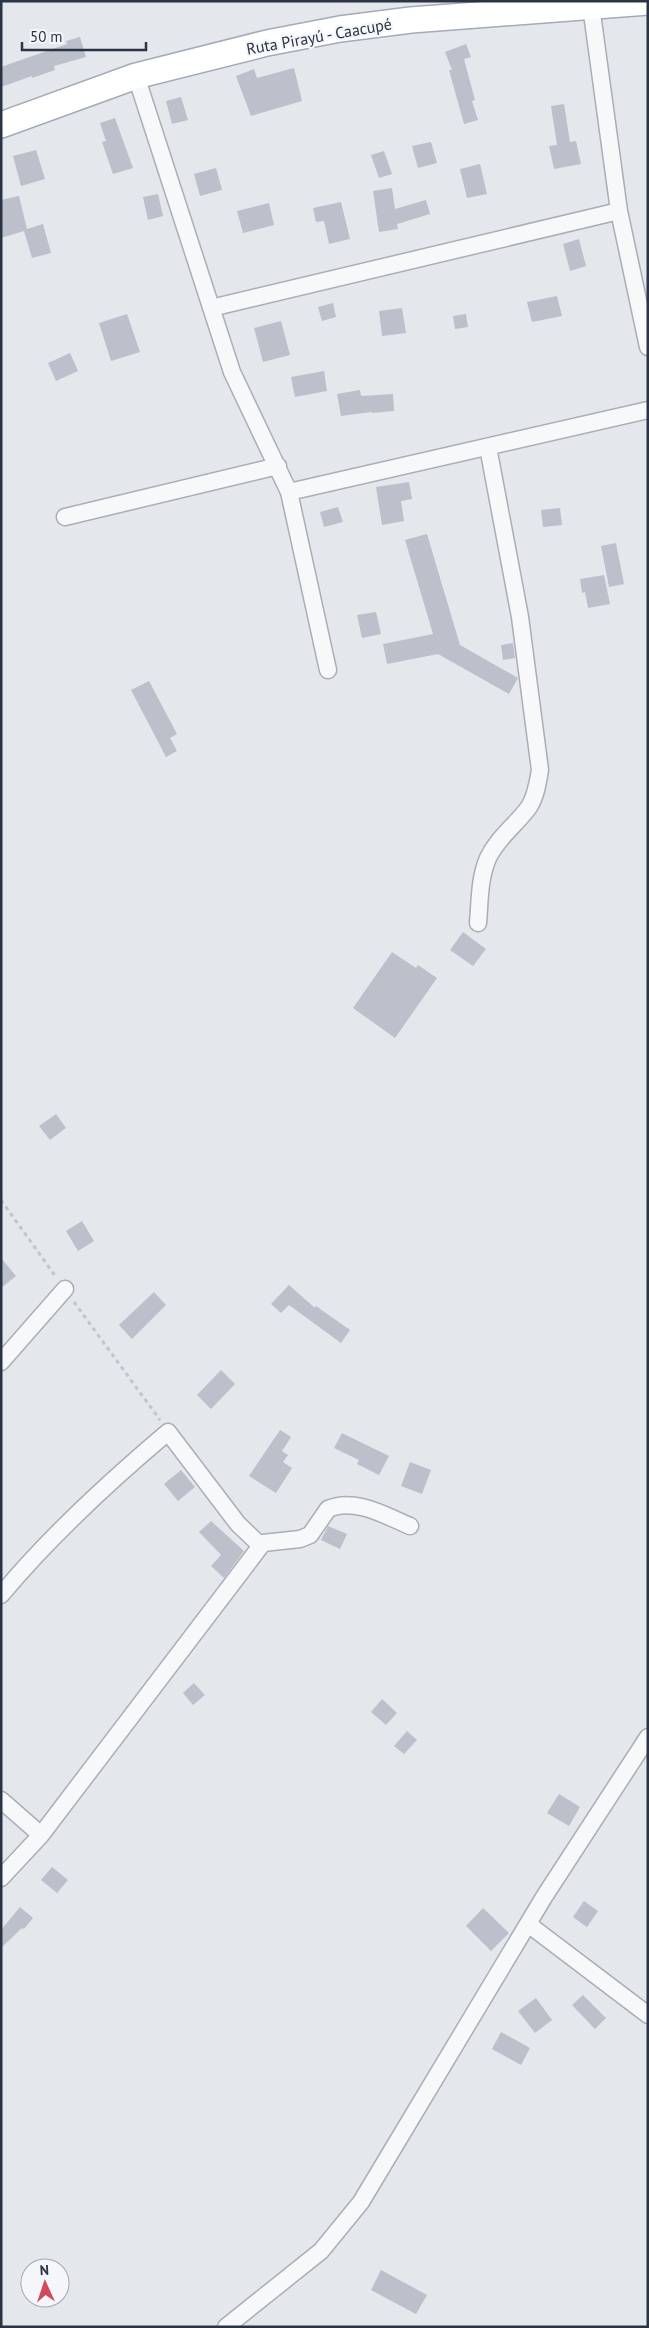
<svg xmlns="http://www.w3.org/2000/svg" width="649" height="2328" viewBox="0 0 649 2328" font-family="'PT Sans',sans-serif">
<style>
.building{fill:#bbc0ca}
.lines{fill:none;stroke-linecap:round;stroke-linejoin:round}
.minor-casing{stroke:#a9aeb7;stroke-width:19}
.primary-casing{stroke:#a3abb8;stroke-width:28}
.path{stroke:#c2c5cb;stroke-width:3;stroke-dasharray:4 4;stroke-linecap:butt}
.minor{stroke:#f7f8fa;stroke-width:16}
.primary{stroke:#fff;stroke-width:25}
.labels{text-anchor:middle;stroke-width:4.5;stroke-linejoin:round;paint-order:stroke}
.street-label{font-size:16px;fill:#2b3445;stroke:#f4f6f9}
</style>
<rect width="100%" height="100%" fill="#e4e7ec"/>
<path class="building" d="M80,37L86,57L54,66L55,70L32,78V76L1,87V67L67,44L66,41Z
M466,44L471,57L464,59L475,100L472,101L478,120L464,124L449,70H452L445,52Z
M294,68L302,101L251,116L236,76L254,69L257,78Z
M181,97L188,120L172,124L166,101Z
M564,104L570,142L576,141L581,164L554,169L549,146L557,145L551,106Z
M115,118L133,168L113,174L102,142L106,141L100,123Z
M431,142L437,163L418,168L412,146Z
M36,150L45,179L21,186L13,156Z
M384,151L392,174L379,178L371,155Z
M480,164L487,194L467,198L460,169Z
M216,168L222,190L200,196L194,174Z
M392,188L395,209L426,200L430,214L397,224L398,229L379,232L373,191Z
M158,194L163,216L148,220L143,197Z
M19,196L27,229L43,224L51,253L32,258L24,231L1,238V200Z
M341,202L350,239L329,244L324,221L316,222L313,208Z
M269,203L274,225L243,233L237,211Z
M579,239L586,266L570,271L563,244Z
M557,296L562,316L532,322L527,302Z
M333,303L336,317L322,321L318,307Z
M402,308L406,333L382,336L379,311Z
M127,314L140,352L111,361L99,323Z
M466,314L468,327L455,329L453,316Z
M281,321L290,355L263,362L254,328Z
M70,353L78,371L56,381L48,363Z
M324,371L327,391L295,397L291,377Z
M360,390L361,396L393,394L394,411L372,413V412L341,416L337,394Z
M409,482L412,499L401,501L404,521L382,525L376,487Z
M338,507L343,522L324,527L320,512Z
M560,508L562,525L543,527L541,510Z
M427,534L460,645L518,678L509,694L438,654L387,664L383,644L433,634L405,540Z
M616,543L624,584L609,587L601,546Z
M604,575L610,604L588,608L585,592L582,593L580,579Z
M376,612L381,634L362,638L357,615Z
M513,643L515,658L503,660L501,645Z
M149,681L177,734L170,738L177,751L166,757L131,690Z
M463,932L486,949L473,966L450,950Z
M392,952L416,968L418,965L437,978L395,1038L353,1008Z
M56,1114L66,1128L50,1140L39,1126Z
M82,1221L94,1241L78,1251L66,1231Z
M1,1258L16,1276L1,1288Z
M289,1285L315,1308L316,1306L350,1330L341,1343L289,1305L281,1313L271,1304Z
M154,1292L166,1305L132,1339L119,1325Z
M221,1370L235,1384L211,1409L197,1395Z
M280,1430L291,1437L282,1451L288,1455L283,1462L292,1468L276,1493L249,1476Z
M342,1433L389,1456L379,1475L357,1464L359,1460L334,1448Z
M410,1462L431,1470L422,1494L401,1486Z
M181,1470L195,1487L178,1501L164,1484Z
M211,1521L244,1551L224,1578L211,1566L221,1555L199,1532Z
M328,1526L347,1534L340,1549L321,1540Z
M194,1683L205,1695L193,1705L183,1693Z
M382,1699L397,1713L386,1725L371,1712Z
M407,1731L417,1740L404,1754L394,1746Z
M559,1794L580,1807L569,1826L547,1813Z
M52,1867L68,1880L57,1893L41,1880Z
M584,1901L598,1911L587,1927L573,1917Z
M20,1907L33,1918L24,1929L22,1928L1,1948V1930Z
M483,1908L509,1933L491,1951L466,1926Z
M583,1995L606,2018L595,2029L572,2005Z
M536,1998L552,2020L535,2033L518,2011Z
M501,2032L530,2048L521,2065L492,2049Z
M381,2270L427,2295L416,2314L371,2290Z"/>
<g class="lines">
<defs>
<path id="minor" d="M591,6L619,211L648,347
M136,76L232,372L289,492L328,670
M211,308L619,211
M289,492L648,410
M65,517L278,466
M478,923C480,901 479,879 488,858C498,837 516,825 529,807C536,796 538,782 540,770L520,617L488,447
M1,1362L65,1289
M1,1595C50,1536 110,1481 168,1432L238,1524L261,1546
M1,1800L41,1835
M1,1878L41,1835L263,1543L300,1539L310,1535L328,1509C354,1497 386,1516 410,1526
M528,1924L648,2015
M226,2327L321,2251L361,2202L544,1897L648,1737"/>
<path id="primary" d="M1,125L136,76L267,43L340,29L411,20L648,2"/>
</defs>
<use href="#minor" class="minor-casing"/>
<use href="#primary" class="primary-casing"/>
<path class="path" d="M1,1200L56,1277
M74,1302L160,1420"/>
<use href="#minor" class="minor"/>
<use href="#primary" class="primary"/>
</g>
<g class="labels">
<g class="street-label">
<text transform="translate(319 36) rotate(-10)" y="6">Ruta Pirayú - Caacupé</text>
</g>
</g>
<rect width="649" height="2328" fill="none" stroke="#2b3445" stroke-width="5"/>
<g transform="translate(45 2283) rotate(357)"><circle r="24" fill="#f4f6f9" stroke="#a4a8b1"/>
<path d="M0-4L9 19L0 12L-9 19Z" fill="#d1495b"/>
<text y="-8" font-size="14" font-weight="bold" text-anchor="middle" fill="#2b3445">N</text>
</g>
<path d="M22 42v8h124v-8" fill="none" stroke="#2b3445" stroke-width="2.5"/>
<text x="30" y="42" font-size="15" fill="#2b3445" stroke="#f4f6f9" stroke-width="4" paint-order="stroke">50 m</text>
</svg>
